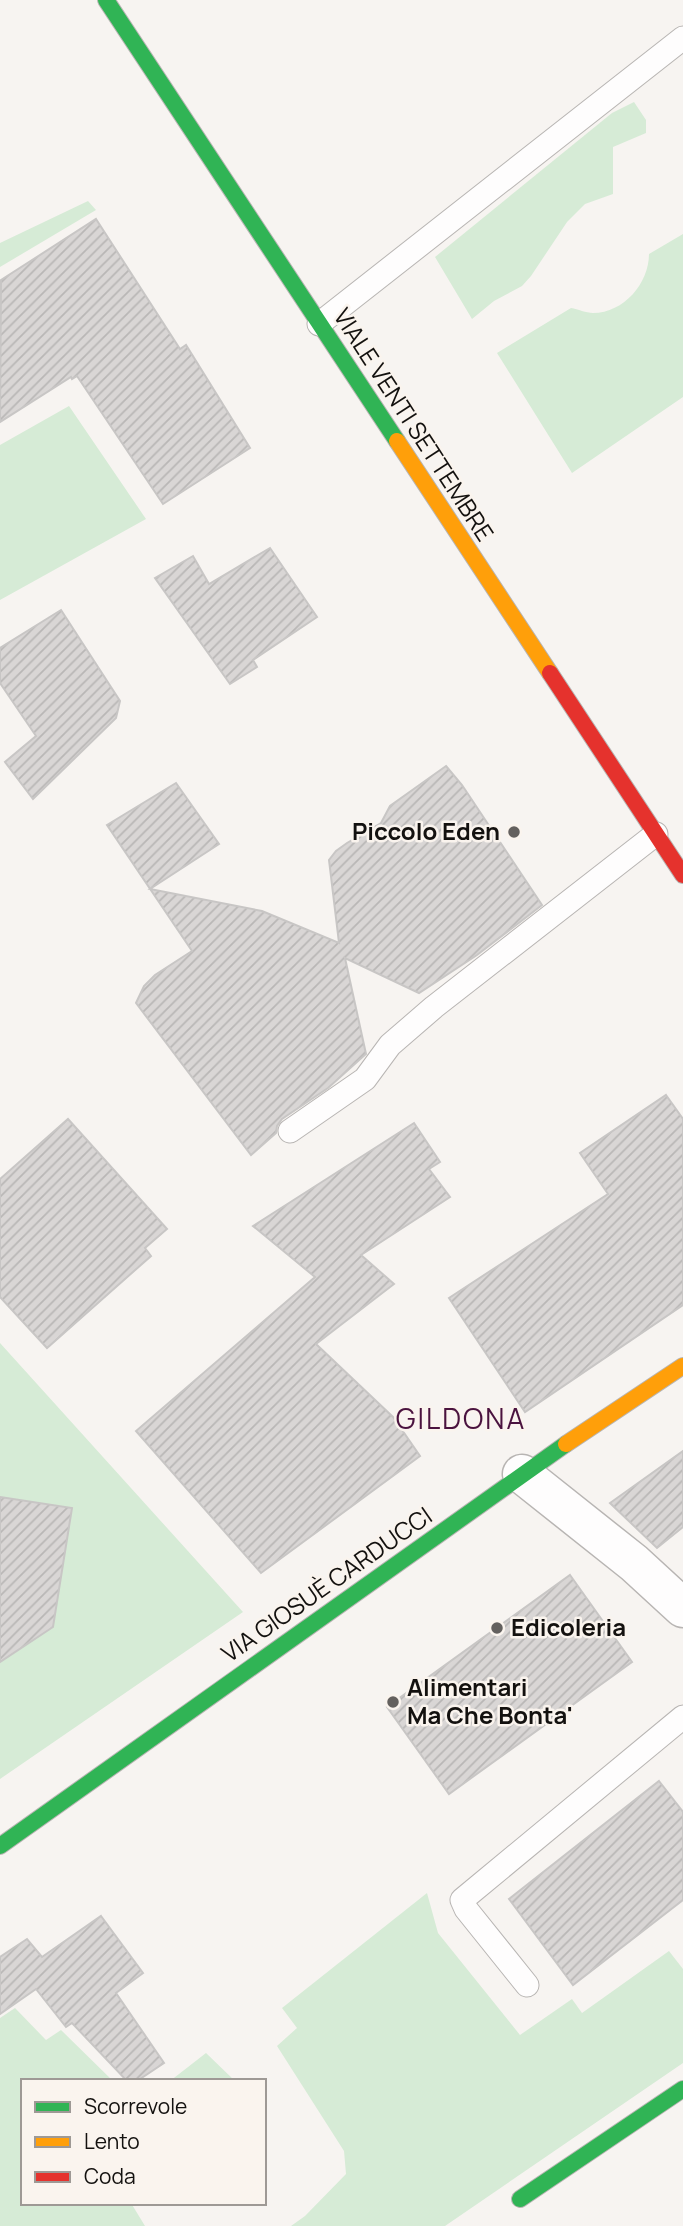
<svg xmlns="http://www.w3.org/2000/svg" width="683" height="2226" viewBox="0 0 683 2226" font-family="Manrope,sans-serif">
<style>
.grass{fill:#d6ebd6}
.building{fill:url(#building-hatch);stroke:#c8c6c5;stroke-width:2}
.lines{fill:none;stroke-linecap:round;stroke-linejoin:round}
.lane-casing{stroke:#b8b5b3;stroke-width:25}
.street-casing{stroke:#b8b5b3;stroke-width:41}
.fast-casing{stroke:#b8b5b3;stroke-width:18}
.slow-casing{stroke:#b8b5b3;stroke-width:18}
.jam-casing{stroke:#b8b5b3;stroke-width:18}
.lane{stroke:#fefdfd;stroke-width:23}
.street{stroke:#fefdfd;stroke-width:38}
.fast{stroke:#30b455;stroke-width:16}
.slow{stroke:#ff9f0a;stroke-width:16}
.jam{stroke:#e5322d;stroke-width:16}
.poi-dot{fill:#63605e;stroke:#faf4ee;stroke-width:2.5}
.labels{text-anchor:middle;stroke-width:5;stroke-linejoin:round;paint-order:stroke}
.street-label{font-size:24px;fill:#13110f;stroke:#faf4ee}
.poi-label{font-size:24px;font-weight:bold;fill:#13110f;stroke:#faf4ee;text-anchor:start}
.quarter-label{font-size:28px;letter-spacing:2px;fill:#4a133f;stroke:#faf4ee}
</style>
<defs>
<pattern id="building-hatch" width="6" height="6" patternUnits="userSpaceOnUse" patternTransform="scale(1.75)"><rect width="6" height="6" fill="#d9d6d5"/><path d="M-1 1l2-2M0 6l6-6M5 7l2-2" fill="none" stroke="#b9b7b6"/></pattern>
</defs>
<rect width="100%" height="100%" fill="#f7f4f1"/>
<path class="grass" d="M634,102L646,120V133L613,147V194L585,204L567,222L531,276L522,286L494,301L472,319L435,257L612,113Z
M88,201L96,210L0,267V243Z
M683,234V397L572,473L497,353L571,308C578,309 586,313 593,313C624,313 649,283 649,254Z
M69,406L146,519L0,600V445Z
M0,1343L243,1612L0,1779Z
M427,1893L438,1933L520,2035L572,1999L582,2013L669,1951L683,1969V2063L445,2226H291L305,2216L346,2174L344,2151L277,2046L297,2028L282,2008Z
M15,2008L46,2040L61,2030L113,2081H23V2203H131L145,2226H0V2018Z
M206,2053L235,2081H170Z"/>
<path class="building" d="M96,219L180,349L186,345L250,448L163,504L77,376L72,379L71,377L0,422L1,280Z
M270,548L317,617L253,660L257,667L230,684L155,578L193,556L209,584Z
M61,610L120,701L116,718L33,799L5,762L36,736L0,683V648Z
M446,766L462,785L542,905L477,955L419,993L345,958L366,1054L328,1088L282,1119L277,1126L276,1133L251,1155L136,1003L144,986L155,975L192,951L107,825L176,783L219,844L150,889L262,911L339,943L329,860L336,851L347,843L381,823L390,806Z
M666,1095L683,1119V1305L525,1412L449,1298L608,1194L580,1153Z
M68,1119L167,1229L145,1248L151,1256L47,1348L0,1297V1179Z
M414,1123L440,1162L429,1169L450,1197L361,1255L394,1284L316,1344L393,1417L420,1456L261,1573L136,1431L315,1277L253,1226Z
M683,1451V1527L657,1548L610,1503Z
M0,1497L72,1508L53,1627L0,1662Z
M570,1575L632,1662L449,1794L387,1707Z
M659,1781L683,1812V1900L573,1985L509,1899Z
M101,1916L143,1973L116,1993L164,2063L137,2081H127L72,2023L66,2027L36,1989L0,2014V1957L27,1939L42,1957Z"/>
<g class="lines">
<defs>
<path id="lane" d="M319,324L683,38
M290,1131L365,1079L390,1045L434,1007L656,834
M527,1985L466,1909L462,1900L683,1717"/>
<path id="street" d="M522,1474L634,1563L683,1608"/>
<path id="fast" d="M106,0L397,441
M0,1846L566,1444
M520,2199L683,2089"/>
<path id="slow" d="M397,441L550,673
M566,1444L683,1366"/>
<path id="jam" d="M550,673L683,875"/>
</defs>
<use href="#lane" class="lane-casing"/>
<use href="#street" class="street-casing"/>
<use href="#fast" class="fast-casing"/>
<use href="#slow" class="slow-casing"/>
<use href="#jam" class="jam-casing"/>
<use href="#lane" class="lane"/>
<use href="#street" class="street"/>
<use href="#fast" class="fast"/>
<use href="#slow" class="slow"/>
<use href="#jam" class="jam"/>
</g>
<g class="poi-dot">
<circle cx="514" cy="832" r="7"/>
<circle cx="497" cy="1628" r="7"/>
<circle cx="393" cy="1702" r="7"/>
</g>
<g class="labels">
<g class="street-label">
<text transform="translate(413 425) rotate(57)" y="8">VIALE VENTI SETTEMBRE</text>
<text transform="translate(327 1585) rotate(-35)" y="8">VIA GIOSUÈ CARDUCCI</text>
</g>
<g class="poi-label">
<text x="500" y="840" text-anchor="end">Piccolo Eden</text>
<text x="511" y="1636">Edicoleria</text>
<text x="407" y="1696">Alimentari<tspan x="407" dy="28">Ma Che Bonta'</tspan></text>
</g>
<g class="quarter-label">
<text x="461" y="1429">GILDONA</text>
</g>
</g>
<rect x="21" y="2079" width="245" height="126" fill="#faf4ee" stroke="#9e9995" stroke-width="2"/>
<rect x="35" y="2102" width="35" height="10" fill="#30b455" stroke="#9e9995" stroke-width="2"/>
<text x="84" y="2114" font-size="21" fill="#13110f">Scorrevole</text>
<rect x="35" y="2137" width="35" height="10" fill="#ff9f0a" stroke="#9e9995" stroke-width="2"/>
<text x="84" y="2149" font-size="21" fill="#13110f">Lento</text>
<rect x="35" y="2172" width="35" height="10" fill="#e5322d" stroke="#9e9995" stroke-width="2"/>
<text x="84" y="2184" font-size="21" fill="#13110f">Coda</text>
</svg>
